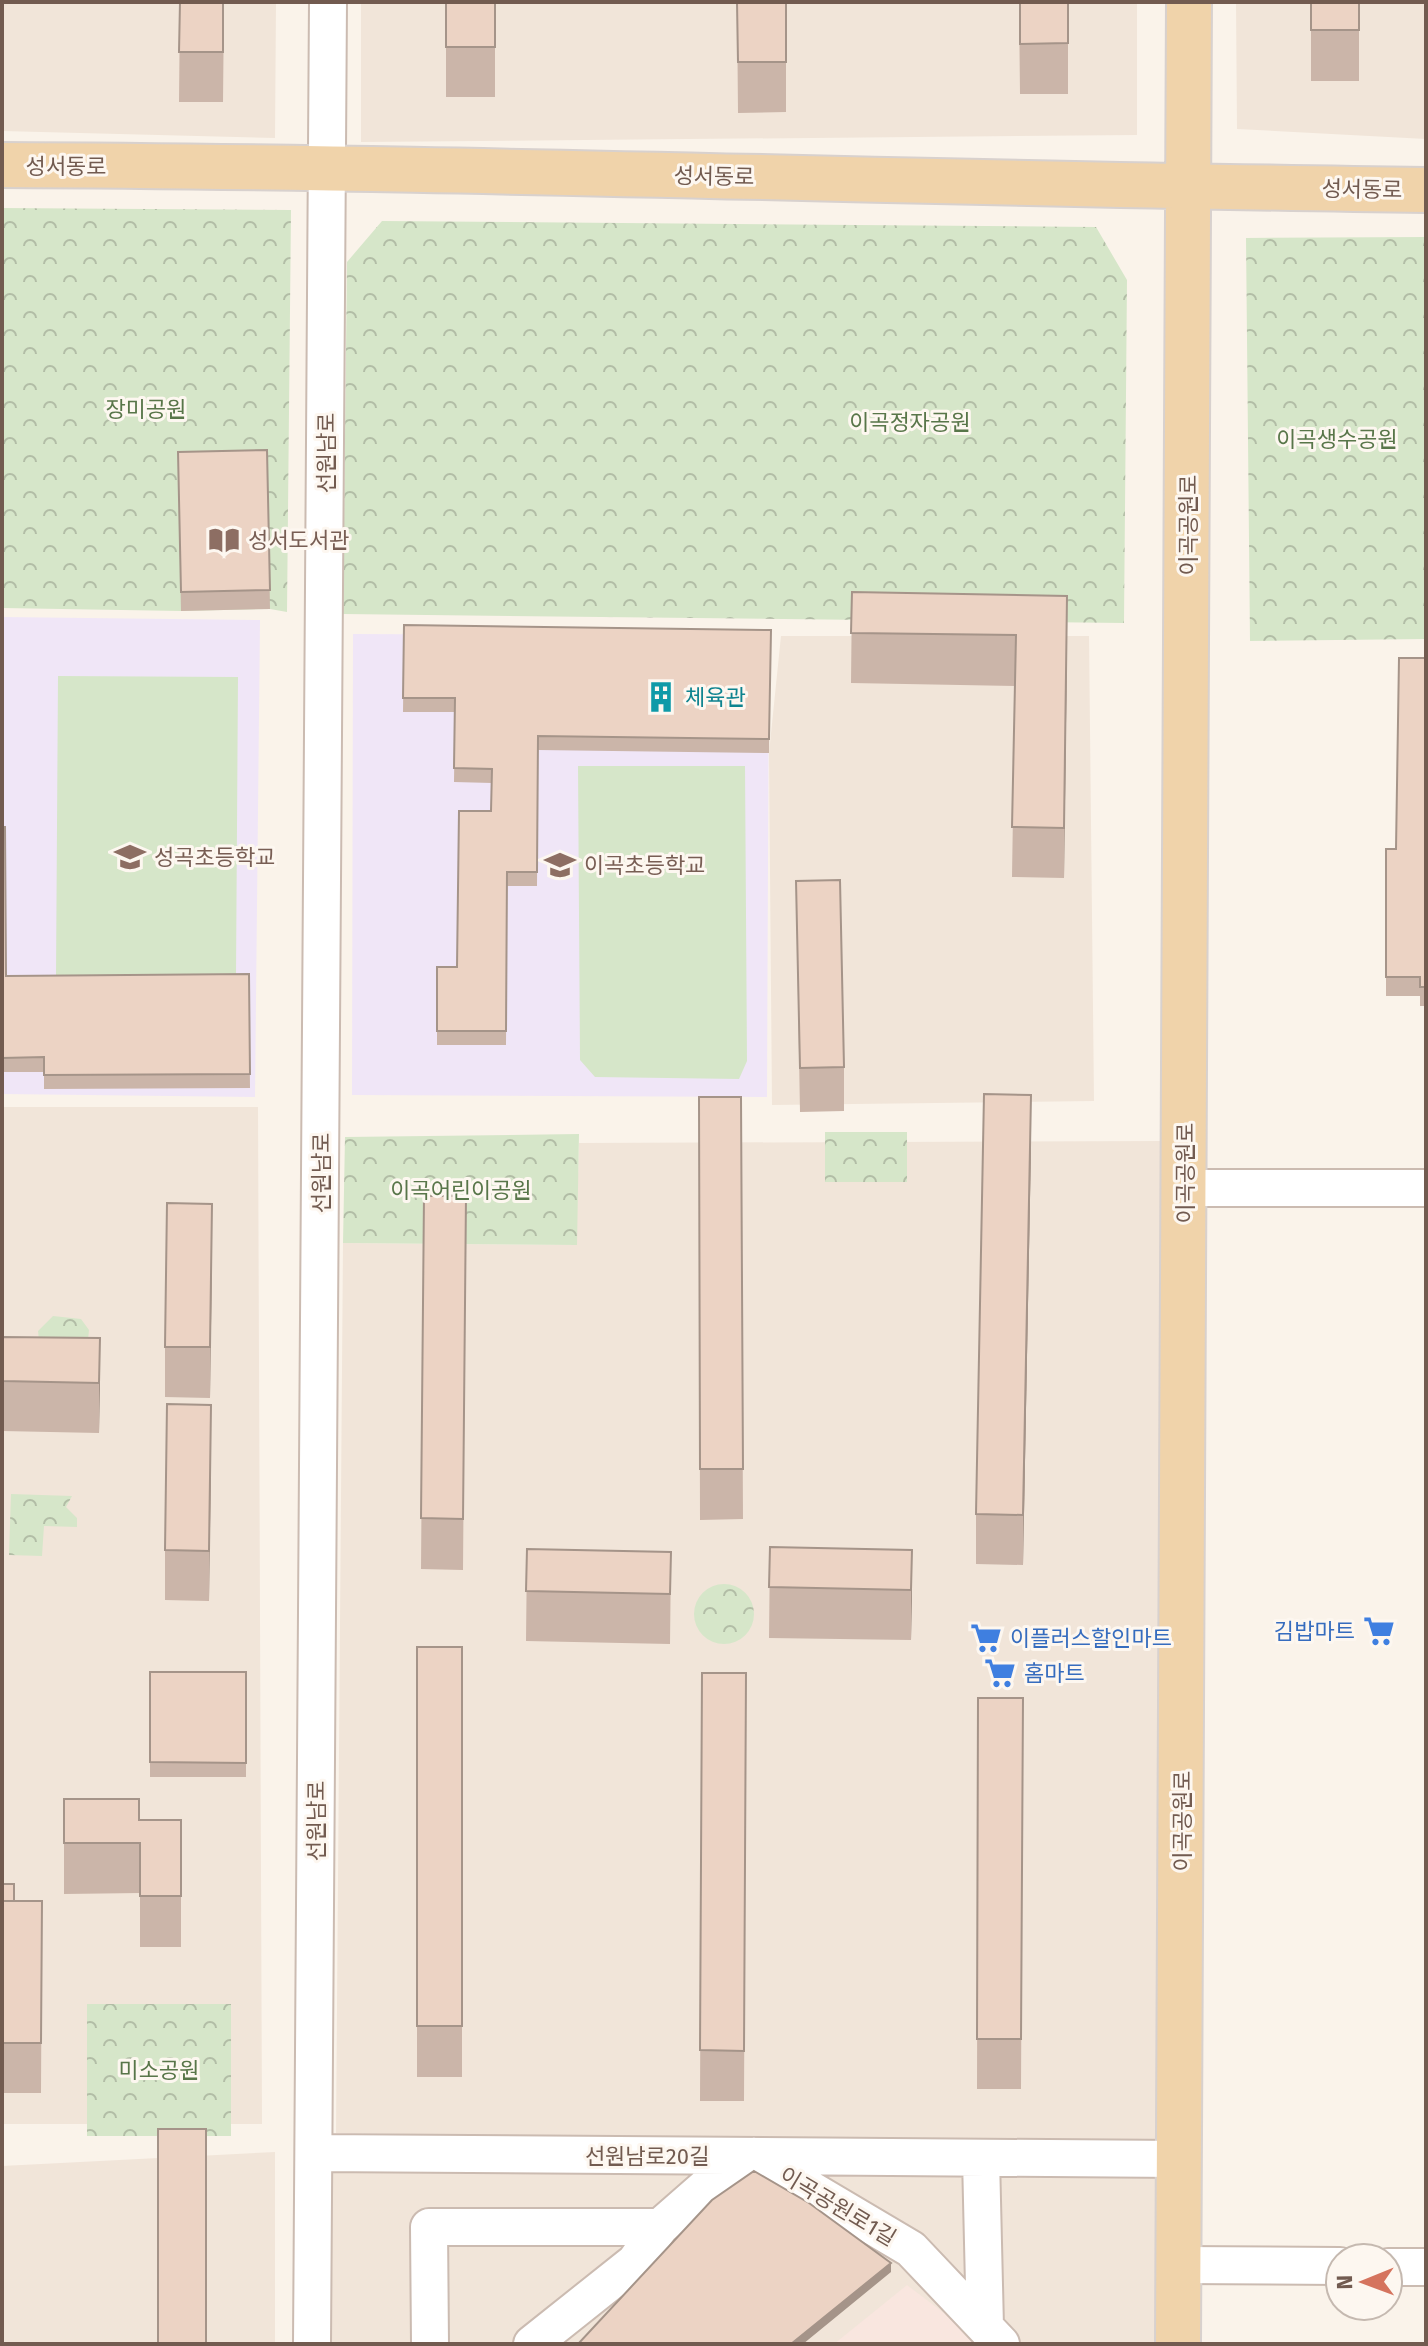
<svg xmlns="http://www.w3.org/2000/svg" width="1428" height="2346" viewBox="0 0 1428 2346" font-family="'Fira Sans','Noto Sans KR',sans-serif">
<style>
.residential{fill:#f1e5d9}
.commercial{fill:#f9e6df}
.education{fill:#f0e6f7}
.park{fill:url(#park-crowns)}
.pitch{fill:#d6e6c9}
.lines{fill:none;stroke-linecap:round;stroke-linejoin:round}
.minor-casing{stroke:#cbbbb1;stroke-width:40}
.major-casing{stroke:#d8d1ce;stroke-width:48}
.minor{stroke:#fff;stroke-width:36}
.major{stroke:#f0d3aa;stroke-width:44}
.wall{fill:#cbb5a9}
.shaded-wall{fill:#a59489}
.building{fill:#ecd3c4;stroke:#a59489;stroke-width:2}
.labels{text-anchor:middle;stroke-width:6;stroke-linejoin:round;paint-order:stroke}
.street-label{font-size:22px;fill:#725b50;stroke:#fdf7f0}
.park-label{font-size:22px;fill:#587649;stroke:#fdf7f0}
.education-label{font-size:22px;fill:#785e54;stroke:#fdf7f0;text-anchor:start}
.culture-label{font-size:22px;fill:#0d838f;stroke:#fdf7f0;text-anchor:start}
.shop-label{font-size:22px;fill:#366cbe;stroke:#fdf7f0;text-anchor:start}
</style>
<defs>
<pattern id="park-crowns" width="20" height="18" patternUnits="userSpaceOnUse" patternTransform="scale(2)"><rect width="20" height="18" fill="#d6e6c9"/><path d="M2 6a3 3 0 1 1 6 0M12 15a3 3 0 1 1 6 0" fill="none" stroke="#b2bda6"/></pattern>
</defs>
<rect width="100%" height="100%" fill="#faf3ea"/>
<path class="residential" d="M2,2H276L275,138L2,131Z
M361,2H1137V135L361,142Z
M1236,2H1426V139L1237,129Z
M781,636H1089L1094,1101L772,1105L769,753Z
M2,1107H258L262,2124H2Z
M1166,1141L1157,2145L336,2133L343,1243L576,1245L579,1143Z
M275,2152V2344H2V2166Z
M331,2170L1157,2174V2344H330Z"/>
<path class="commercial" d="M907,2285L985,2344H834Z"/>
<path class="education" d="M2,617L260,620L255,1097L2,1094Z
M353,634L769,636L767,1097L352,1095Z"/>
<path class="park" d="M2,208L291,210L287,612L270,609L181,611L2,608Z
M382,221L1096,227L1127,280L1124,623L343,614L347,262Z
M1426,237V639L1250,641L1246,238Z
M825,1132H907V1182H825Z
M579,1134L577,1245L343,1243L345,1137Z
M53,1316L81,1319L89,1330L87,1350L41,1357L38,1331Z
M11,1494L72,1496L66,1507L77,1518V1527L44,1526L42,1556L9,1555Z
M694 1614a30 30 0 1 1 60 0a30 30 0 1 1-60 0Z
M87,2004H231V2136H87Z"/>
<path class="pitch" d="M58,676L238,677L236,976L56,975Z
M578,766H745L747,1061L739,1079L595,1077L580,1060Z"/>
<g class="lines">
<defs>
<path id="minor" d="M1185,1188H1426
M314,2153L1180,2159
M981,2158L985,2327
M1179,2265L1340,2266
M1388,2267H1426
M312,2344L328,2
M430,2344L429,2227H660
M532,2344L635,2262L660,2227L708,2185L754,2156L911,2249L1001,2344"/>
<path id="major" d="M2,165C477,167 951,184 1426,190
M1178,2344L1189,2"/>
</defs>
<use href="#minor" class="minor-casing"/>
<use href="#major" class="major-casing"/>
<use href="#minor" class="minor"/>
<use href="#major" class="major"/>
</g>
<path class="wall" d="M180,2H224L223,102H179Z
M446,2H495V97H446Z
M737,2H786V112L738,113Z
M1019,2H1068V94H1020Z
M1311,2H1359V81H1311Z
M267,450L270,609L181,611L178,452Z
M852,592L1067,646L1064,878L1012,877L1015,686L851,683Z
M404,625L771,630L769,753L538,750L537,886H507L506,1045H437V967H457L491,811L492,783L454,782L455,712H403Z
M1426,658V1006H1420V996H1386V849H1396Z
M2,827L6,976L249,974L250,1088L44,1089V1072H2Z
M796,881L844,1067V1111L800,1112Z
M699,1097H741L743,1519L700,1520Z
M1031,1145L1023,1565L976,1564V1514Z
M424,1196H466L463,1570L421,1569Z
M212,1254L210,1398L165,1397V1347Z
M2,1337L100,1338L99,1433L2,1431Z
M211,1455L209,1601L165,1600V1550Z
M770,1547L912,1550L911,1640L769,1638Z
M527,1549L671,1552L670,1644L526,1641Z
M417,1647H462V2077H417Z
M150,1672H246V1777H150Z
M702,1673H746L744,2101H700Z
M978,1698H1023L1021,2089H977Z
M64,1799L139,1820H181V1947H140V1893L64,1894Z
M2,1884L14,1901H42L41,2093H2Z"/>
<path class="shaded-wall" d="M1067,596V646L1064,878V828Z
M1031,1095V1145L1023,1565V1515Z
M212,1204V1254L210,1398V1347Z
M100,1338V1389L99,1433V1383Z
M211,1405V1455L209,1601V1551Z
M912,1550V1601L911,1640V1590Z
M891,2263V2272L803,2344H791Z"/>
<path class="building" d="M180,2H223V52H179Z
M446,2H495V47H446Z
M737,2H786V62H738Z
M1020,2H1068V43L1020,44Z
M1311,2H1359V30H1311Z
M267,450L270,590L181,592L178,452Z
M852,592L1067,596L1064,828L1012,827L1016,635L851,633Z
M404,625L771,630L769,739L538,736L537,872H507L506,1031H437V967H457L459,811H491L492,769L454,768L455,698H403Z
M1399,658H1426V987H1420V977H1386V849H1396Z
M2,827H5L6,976L249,974L250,1074L44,1075V1057L2,1058Z
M840,880L844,1067L800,1068L796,881Z
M984,1094L1031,1095L1023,1515L976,1514Z
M699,1097H741L743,1469H700Z
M424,1196H466L463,1519L421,1518Z
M167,1203L212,1204L210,1347H165Z
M2,1337L100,1338L99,1383L2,1381Z
M167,1404L211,1405L209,1551L165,1550Z
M770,1547L912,1550L911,1590L769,1587Z
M527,1549L671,1552L670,1594L526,1591Z
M417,1647H462V2026H417Z
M150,1672H246V1763L150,1762Z
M702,1673H746L744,2051L700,2050Z
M978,1698H1023L1021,2039H977Z
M64,1799H139V1820H181V1896H140V1843H64Z
M2,1884H14V1901H2Z
M2,1901H42L41,2043H2Z
M158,2129H206V2344H158Z
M754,2171L809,2203L891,2263L791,2344H578L712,2200Z"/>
<defs>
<symbol id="library-bare" viewBox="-9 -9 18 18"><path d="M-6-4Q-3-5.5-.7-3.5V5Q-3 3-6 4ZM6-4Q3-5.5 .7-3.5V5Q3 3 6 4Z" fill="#8d6e63" stroke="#fdf7f0" stroke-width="2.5" paint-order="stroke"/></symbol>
<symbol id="building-bare" viewBox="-9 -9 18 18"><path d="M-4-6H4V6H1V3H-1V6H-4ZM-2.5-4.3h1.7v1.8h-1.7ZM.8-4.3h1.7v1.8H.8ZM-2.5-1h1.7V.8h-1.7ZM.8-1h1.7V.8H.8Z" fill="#0f9aa8" stroke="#fdf7f0" stroke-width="2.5" paint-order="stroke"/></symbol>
<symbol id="school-bare" viewBox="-9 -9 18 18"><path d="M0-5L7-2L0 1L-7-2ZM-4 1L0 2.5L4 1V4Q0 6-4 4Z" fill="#8d6e63" stroke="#fdf7f0" stroke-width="2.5" paint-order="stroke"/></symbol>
<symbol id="supermarket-bare" viewBox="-9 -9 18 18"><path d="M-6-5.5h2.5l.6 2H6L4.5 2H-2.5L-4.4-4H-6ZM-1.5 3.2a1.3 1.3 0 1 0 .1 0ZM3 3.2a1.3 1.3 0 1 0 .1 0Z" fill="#3f7fe0" stroke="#fdf7f0" stroke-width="2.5" paint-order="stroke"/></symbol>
</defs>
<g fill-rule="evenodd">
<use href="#library-bare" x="202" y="518" width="44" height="44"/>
<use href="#building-bare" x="639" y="675" width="44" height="44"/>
<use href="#school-bare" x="108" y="835" width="44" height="44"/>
<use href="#school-bare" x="538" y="843" width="44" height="44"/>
<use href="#supermarket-bare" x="1357" y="1609" width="44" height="44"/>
<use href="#supermarket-bare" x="964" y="1616" width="44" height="44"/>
<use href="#supermarket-bare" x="978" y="1651" width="44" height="44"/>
</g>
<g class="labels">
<g class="street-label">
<text x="66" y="174">성서동로</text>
<text transform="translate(714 176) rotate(1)" y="8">성서동로</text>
<text transform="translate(1362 189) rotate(1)" y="8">성서동로</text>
<text transform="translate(326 453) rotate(-90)" y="8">선원남로</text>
<text transform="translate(1188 525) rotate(-90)" y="8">이곡공원로</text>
<text transform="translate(321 1173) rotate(-90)" y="8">선원남로</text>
<text transform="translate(1185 1173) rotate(-90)" y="8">이곡공원로</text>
<text transform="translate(316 1821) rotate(-90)" y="8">선원남로</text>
<text transform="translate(1182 1821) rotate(-90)" y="8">이곡공원로</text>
<text x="647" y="2164">선원남로20길</text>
<text transform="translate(838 2206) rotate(31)" y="8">이곡공원로1길</text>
</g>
<g class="park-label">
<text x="146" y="417">장미공원</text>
<text x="910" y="430">이곡정자공원</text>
<text x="1337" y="447">이곡생수공원</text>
<text x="461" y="1198">이곡어린이공원</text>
<text x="159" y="2078">미소공원</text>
</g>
<g class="education-label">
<text x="248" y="548">성서도서관</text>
<text x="154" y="865">성곡초등학교</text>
<text x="584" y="873">이곡초등학교</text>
</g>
<g class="culture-label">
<text x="685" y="705">체육관</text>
</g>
<g class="shop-label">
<text x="1355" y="1639" text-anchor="end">김밥마트</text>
<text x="1010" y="1646">이플러스할인마트</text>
<text x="1024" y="1681">홈마트</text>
</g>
</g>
<rect width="1428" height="2346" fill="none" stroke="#725b50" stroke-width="8"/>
<g transform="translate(1364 2282) rotate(269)"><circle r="38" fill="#fdf7f0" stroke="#c5b9b0" stroke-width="2"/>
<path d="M0-6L14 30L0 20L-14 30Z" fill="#d5745e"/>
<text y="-12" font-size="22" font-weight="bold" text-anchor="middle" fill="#725b50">N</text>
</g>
</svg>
